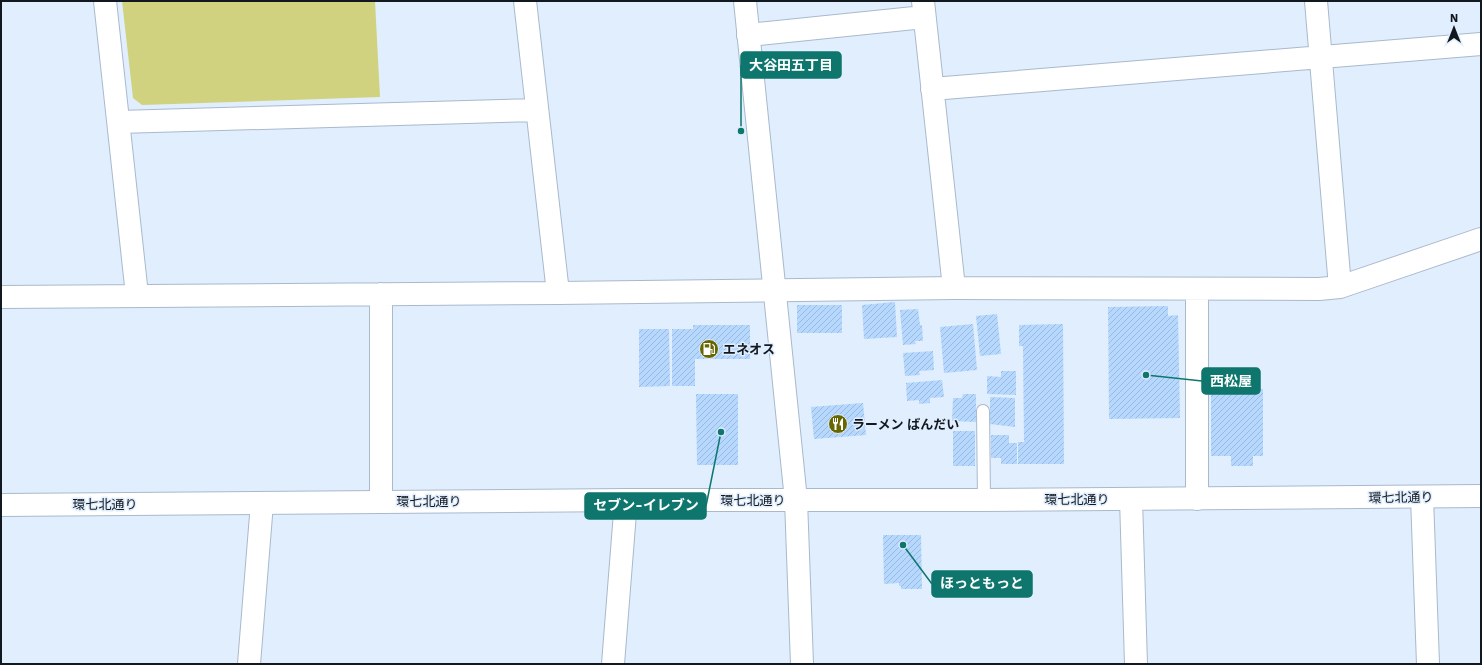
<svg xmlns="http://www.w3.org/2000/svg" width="1482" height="665" viewBox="0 0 1482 665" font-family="'Work Sans','Noto Sans JP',sans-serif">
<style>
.green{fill:#d0d27f}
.building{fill:url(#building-hatch)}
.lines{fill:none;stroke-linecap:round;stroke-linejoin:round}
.service-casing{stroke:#a9b9cc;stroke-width:14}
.minor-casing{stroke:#a9b9cc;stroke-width:24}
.tertiary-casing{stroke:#a9b9cc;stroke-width:24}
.service{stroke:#fff;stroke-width:12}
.minor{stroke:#fff;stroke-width:22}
.tertiary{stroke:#fff;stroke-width:22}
.labels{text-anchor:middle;stroke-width:3;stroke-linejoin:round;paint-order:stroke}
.poi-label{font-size:13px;font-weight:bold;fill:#12181f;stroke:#e0eefe;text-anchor:start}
.street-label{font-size:13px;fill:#12181f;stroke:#e0eefe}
.leader{fill:none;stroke:#0f766e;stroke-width:1.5}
.callout-dot{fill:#0f766e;stroke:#e0eefe;stroke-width:1.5}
.callout{fill:#0f766e;stroke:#0f766e;stroke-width:1.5}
.callout-label{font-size:14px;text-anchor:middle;font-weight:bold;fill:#fff}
</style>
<defs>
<pattern id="building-hatch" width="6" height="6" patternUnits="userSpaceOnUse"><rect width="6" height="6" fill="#b6d8fe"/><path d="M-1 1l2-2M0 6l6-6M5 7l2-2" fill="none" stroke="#9bb9d9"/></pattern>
</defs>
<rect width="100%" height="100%" fill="#e0eefe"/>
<path class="green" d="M122,1H375L380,97L142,105L133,98Z"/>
<path class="building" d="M895,302L897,337L864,339L862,305Z
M797,305H842V333H797Z
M1168,306V316L1178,315L1180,418L1109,419L1108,307Z
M918,309L920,325H922L923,341H915L916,344L903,345L900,310Z
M997,314L1001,354L980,356L976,316Z
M973,324L977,370L944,373L940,327Z
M1063,324L1064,464H1018V442H1024L1023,346H1019V325Z
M693,325H750V359H695V386H672V329H693Z
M639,329H669L670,386L639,387Z
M933,351L934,370L919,371L920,375L905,376L903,353Z
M1001,371H1016V395L987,394V376L1001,377Z
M942,380L944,397L930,398V403L919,404V400L907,401L906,383Z
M1211,389H1263V456H1253V466H1231V456H1211Z
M696,394H738V465H697Z
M963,394H976V422L952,421L953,398H962Z
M990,397L1015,398V427L990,424Z
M863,403L866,435L814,439L811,407Z
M953,431H975V466H953Z
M991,435H1009V443H1017V464H1001V458H991Z
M883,535H921L922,589H901V586H899V583L884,584Z"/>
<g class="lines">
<defs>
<path id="service" d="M983,411L984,500"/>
<path id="minor" d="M105,1L137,295
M525,1L558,293
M923,1L954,288
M1316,1L1340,287
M748,35L924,17
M932,89L1481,44
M119,122L537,110
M381,294V502
M1,297L558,293L954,288L1319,289L1340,287L1481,239
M1422,497L1428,664
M1131,499L1136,664
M1197,499V289
M249,664L262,503
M613,664L626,500"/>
<path id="tertiary" d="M745,1L796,500L802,664
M1,505L626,500H984L1481,496"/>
</defs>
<use href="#service" class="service-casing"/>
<use href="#minor" class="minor-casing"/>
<use href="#tertiary" class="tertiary-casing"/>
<use href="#service" class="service"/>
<use href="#minor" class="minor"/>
<use href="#tertiary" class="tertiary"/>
</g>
<defs>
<symbol id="fuel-disc" viewBox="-11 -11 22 22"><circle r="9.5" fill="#676702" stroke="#e0eefe"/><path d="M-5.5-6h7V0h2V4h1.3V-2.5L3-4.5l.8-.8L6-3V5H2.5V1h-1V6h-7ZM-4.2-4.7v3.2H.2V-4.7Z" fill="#fff"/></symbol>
<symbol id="restaurant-disc" viewBox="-11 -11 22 22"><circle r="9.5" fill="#676702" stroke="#e0eefe"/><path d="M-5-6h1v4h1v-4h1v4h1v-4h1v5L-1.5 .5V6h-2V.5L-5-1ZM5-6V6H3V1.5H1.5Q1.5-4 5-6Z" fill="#fff"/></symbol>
</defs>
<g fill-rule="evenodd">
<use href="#fuel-disc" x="698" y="338" width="22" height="22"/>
<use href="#restaurant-disc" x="827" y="413" width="22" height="22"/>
</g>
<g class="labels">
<g class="poi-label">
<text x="723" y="354">エネオス</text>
<text x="852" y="429">ラーメン ばんだい</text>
</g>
<g class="street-label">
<text transform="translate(1401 497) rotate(-1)" y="5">環七北通り</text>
<text x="1077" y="504">環七北通り</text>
<text x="753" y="505">環七北通り</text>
<text x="429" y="506">環七北通り</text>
<text x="105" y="509">環七北通り</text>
</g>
</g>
<path class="leader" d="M741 131L741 65M1146 375L1202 381M721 432L706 506M903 545L932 584"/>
<g class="callout-dot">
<circle cx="741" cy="131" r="4"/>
<circle cx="1146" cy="375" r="4"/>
<circle cx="721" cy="432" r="4"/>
<circle cx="903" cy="545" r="4"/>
</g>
<g class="callout">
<rect x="741" y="52" width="100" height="26" rx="4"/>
<rect x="1202" y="368" width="58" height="26" rx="4"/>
<rect x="585" y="493" width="121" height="26" rx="4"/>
<rect x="932" y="571" width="100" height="26" rx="4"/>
</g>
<g class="callout-label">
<text x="791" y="70">大谷田五丁目</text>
<text x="1231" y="386">西松屋</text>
<text x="646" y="510">セブン-イレブン</text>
<text x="982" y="588">ほっともっと</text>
</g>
<rect width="1482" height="665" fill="none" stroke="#12181f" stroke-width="4"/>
<g transform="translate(1454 28)" stroke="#e0eefe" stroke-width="3" paint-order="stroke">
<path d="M0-3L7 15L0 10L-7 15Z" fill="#12181f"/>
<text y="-6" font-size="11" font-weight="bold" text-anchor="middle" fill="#12181f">N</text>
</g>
</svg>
